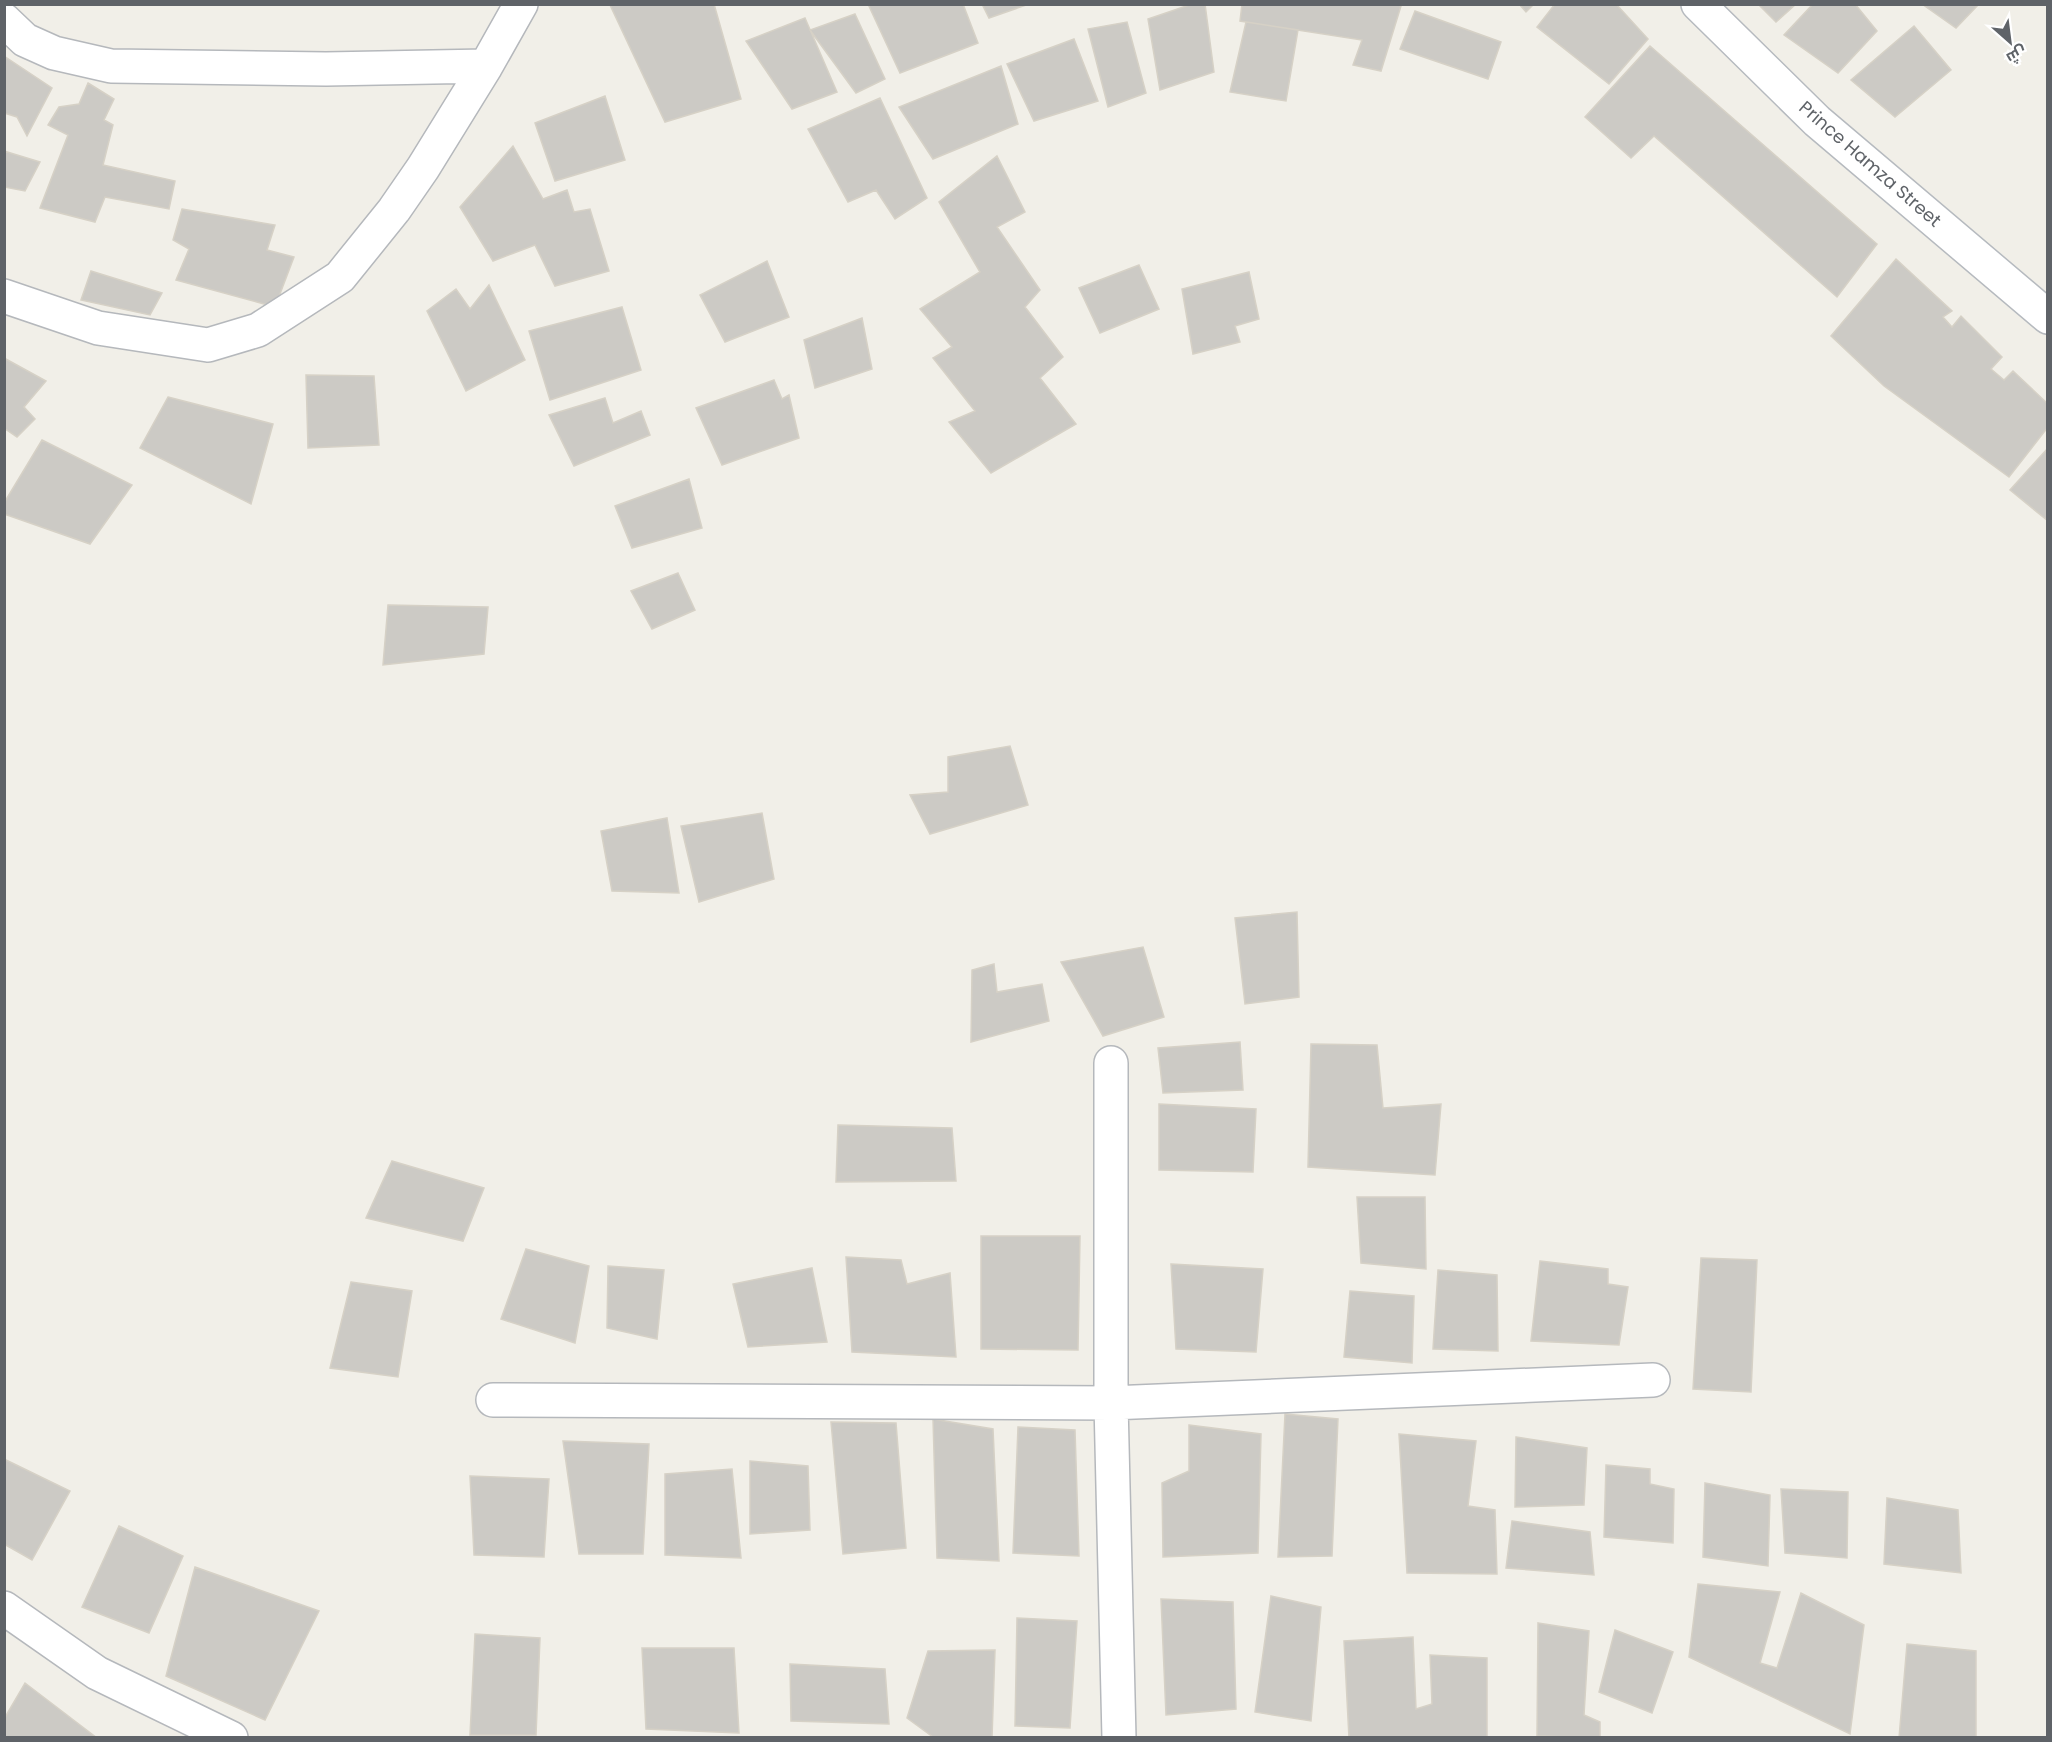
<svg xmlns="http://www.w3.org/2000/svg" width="2052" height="1742" viewBox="0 0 2052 1742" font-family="Poppins,Cairo,sans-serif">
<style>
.building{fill:#cccac5;stroke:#d6d1c6;stroke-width:1.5}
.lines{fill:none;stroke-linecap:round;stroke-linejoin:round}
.street-casing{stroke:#b5b8bc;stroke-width:36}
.secondary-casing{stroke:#b6babf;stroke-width:36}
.street{stroke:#fff;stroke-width:33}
.secondary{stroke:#fff;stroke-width:33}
.labels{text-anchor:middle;stroke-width:5;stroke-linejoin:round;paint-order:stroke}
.street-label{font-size:18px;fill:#5f6368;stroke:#fff}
</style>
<rect width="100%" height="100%" fill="#f1efe8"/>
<path class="building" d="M714,4L741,99L665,122L610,5Z
M868,4H963L978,43L900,73Z
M982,4H1029L989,18Z
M1192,4H1205L1214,72L1160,90L1148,19Z
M1242,4H1395L1401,6L1381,71L1353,65L1362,40L1240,21Z
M1519,4H1534L1526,12Z
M1555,4H1616L1648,39L1609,84L1537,27Z
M1758,4H1796L1776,22Z
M1813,4H1855L1877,31L1838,73L1784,35Z
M1922,4H1979L1956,28Z
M1415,11L1501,42L1488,79L1400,49Z
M855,14L885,79L856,93L810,30Z
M805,18L837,92L792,109L746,41Z
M1127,22L1146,93L1108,107L1088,29Z
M1246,22L1298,30L1286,101L1230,92Z
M1914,26L1951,70L1895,117L1851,80Z
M1074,39L1098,101L1034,121L1007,64Z
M1650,46L1877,244L1837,297L1654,136L1631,158L1585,117Z
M4,56L52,88L27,136L17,117L4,113Z
M1001,66L1018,124L933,159L899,107Z
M88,83L114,99L104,120L113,125L103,165L175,181L169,209L105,197L95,222L40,208L68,135L48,125L59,107L79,104Z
M605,96L625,160L555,181L535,123Z
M880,98L927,198L895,219L876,190L848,202L808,129Z
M513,146L543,199L567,190L574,212L590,209L609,271L555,286L535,245L493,261L460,207Z
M4,151L40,162L25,191L4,187Z
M997,156L1025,212L997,227L1040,290L1025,307L1063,357L1040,378L1076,424L991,473L949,422L975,411L933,358L952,347L920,309L980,272L939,202Z
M182,209L275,225L267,250L294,257L275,307L176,280L189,249L173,240Z
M1896,259L1952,311L1943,317L1952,327L1961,316L2002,357L1991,369L2004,380L2013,371L2048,404V427L2009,477L1884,386L1831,336Z
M767,261L789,317L725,342L700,295Z
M1139,265L1159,309L1100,333L1079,288Z
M91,271L162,293L150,315L81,300Z
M1249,272L1259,319L1235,326L1240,342L1193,354L1182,289Z
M489,285L525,360L466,391L427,311L456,289L470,309Z
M622,307L641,370L550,400L529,331Z
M862,318L872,369L815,388L804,340Z
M4,358L46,381L24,407L35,419L17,437L4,428Z
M306,375L374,376L379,445L308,448Z
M774,380L782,399L789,395L799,438L722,465L696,408Z
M168,397L273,424L251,504L140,448Z
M605,398L613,423L641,411L650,435L574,466L549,415Z
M42,440L132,485L90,544L4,514V503Z
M2048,448V521L2010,490Z
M689,479L702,528L632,548L615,506Z
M678,573L695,610L652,629L631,591Z
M388,605L488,607L484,654L383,665Z
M1010,746L1028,805L930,834L910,795L948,792V757Z
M762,813L774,879L699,902L681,826Z
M667,818L679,893L612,891L601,831Z
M1297,912L1299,997L1245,1004L1235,918Z
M1143,947L1164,1017L1103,1036L1061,962Z
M994,964L997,992L1042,984L1049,1021L971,1042L972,970Z
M1240,1042L1243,1090L1163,1093L1158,1048Z
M1311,1044L1377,1045L1383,1108L1441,1104L1435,1175L1308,1167Z
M1159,1104L1256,1109L1253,1172L1159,1170Z
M838,1125L952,1128L956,1181L836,1182Z
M392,1161L484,1188L463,1241L366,1218Z
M1357,1197H1425L1426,1269L1361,1263Z
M981,1236H1080L1078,1350L981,1349Z
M526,1249L589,1266L575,1343L501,1319Z
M846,1257L901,1260L907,1284L950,1273L956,1357L852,1352Z
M1701,1258L1757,1260L1751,1392L1693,1389Z
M1540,1261L1608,1269V1284L1628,1287L1619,1345L1531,1341Z
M1171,1264L1263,1269L1256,1352L1176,1349Z
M608,1266L664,1270L657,1339L607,1328Z
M812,1268L827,1342L748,1347L733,1284Z
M1438,1270L1497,1275L1498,1351L1433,1349Z
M351,1282L412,1291L398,1377L330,1368Z
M1350,1291L1414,1296L1412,1363L1344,1357Z
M1285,1414L1338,1419L1332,1556L1278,1557Z
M933,1419L993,1429L999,1561L937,1558Z
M831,1422L896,1423L906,1548L843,1554Z
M1189,1425L1261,1434L1258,1553L1163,1557L1162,1483L1189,1471Z
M1018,1427L1075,1430L1079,1556L1013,1553Z
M1399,1434L1476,1441L1468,1506L1495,1510L1497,1574L1407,1573Z
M1516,1437L1587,1448L1584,1505L1515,1507Z
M563,1441L649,1444L643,1554H579Z
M4,1459L70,1491L32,1560L4,1544Z
M750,1461L808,1466L810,1530L750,1534Z
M1606,1465L1650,1469V1484L1674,1489L1673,1543L1604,1537Z
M732,1469L741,1558L665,1555V1474Z
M470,1476L549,1479L544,1557L474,1555Z
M1705,1483L1770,1495L1768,1566L1703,1557Z
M1781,1489L1848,1492L1847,1558L1785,1553Z
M1887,1498L1958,1510L1961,1573L1884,1564Z
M1512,1521L1590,1532L1594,1575L1506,1568Z
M119,1526L183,1556L149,1633L82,1607Z
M195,1567L319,1611L265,1720L166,1676Z
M1698,1584L1780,1592L1760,1663L1777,1668L1801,1593L1864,1625L1850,1734L1689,1657Z
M1271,1596L1321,1607L1311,1721L1255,1712Z
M1161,1599L1233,1602L1236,1709L1166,1715Z
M1017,1618L1077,1621L1070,1728L1015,1726Z
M1538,1623L1589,1631L1584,1715L1600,1722V1738L1537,1736Z
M1615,1630L1673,1652L1652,1713L1599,1692Z
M475,1634L540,1638L536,1735H470Z
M1413,1637L1416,1709L1432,1704L1430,1655L1487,1658V1738H1349L1344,1641Z
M1907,1644L1976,1651V1738H1899Z
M642,1648H734L739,1733L646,1729Z
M995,1650L992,1738L933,1737L907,1718L928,1651Z
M790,1664L885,1669L889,1724L791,1721Z
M25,1683L97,1738H4V1719Z"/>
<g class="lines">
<defs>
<path id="street" d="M4,20L25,40L54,53L111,66L326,69L486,66
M4,296L98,328L208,345L258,330L340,277L394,210L423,168L486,66L521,4
M1111,1063V1403L1119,1738
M493,1400L1111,1403L1653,1380
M4,1608L97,1673L231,1738"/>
<path id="secondary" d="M1698,4L1817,121L2048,317"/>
</defs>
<use href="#street" class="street-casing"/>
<use href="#secondary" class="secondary-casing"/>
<use href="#street" class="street"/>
<use href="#secondary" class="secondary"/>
</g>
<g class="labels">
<g class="street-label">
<text transform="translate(1870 164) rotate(41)" y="6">Prince Hamza Street</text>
</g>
</g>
<rect width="2052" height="1742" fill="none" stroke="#5f6368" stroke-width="12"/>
<g transform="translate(2010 42) rotate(152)" stroke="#ffffff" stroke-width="4.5" paint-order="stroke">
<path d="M0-4.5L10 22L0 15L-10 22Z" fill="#5f6368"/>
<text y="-9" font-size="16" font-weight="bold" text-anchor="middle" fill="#5f6368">ش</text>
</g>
</svg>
